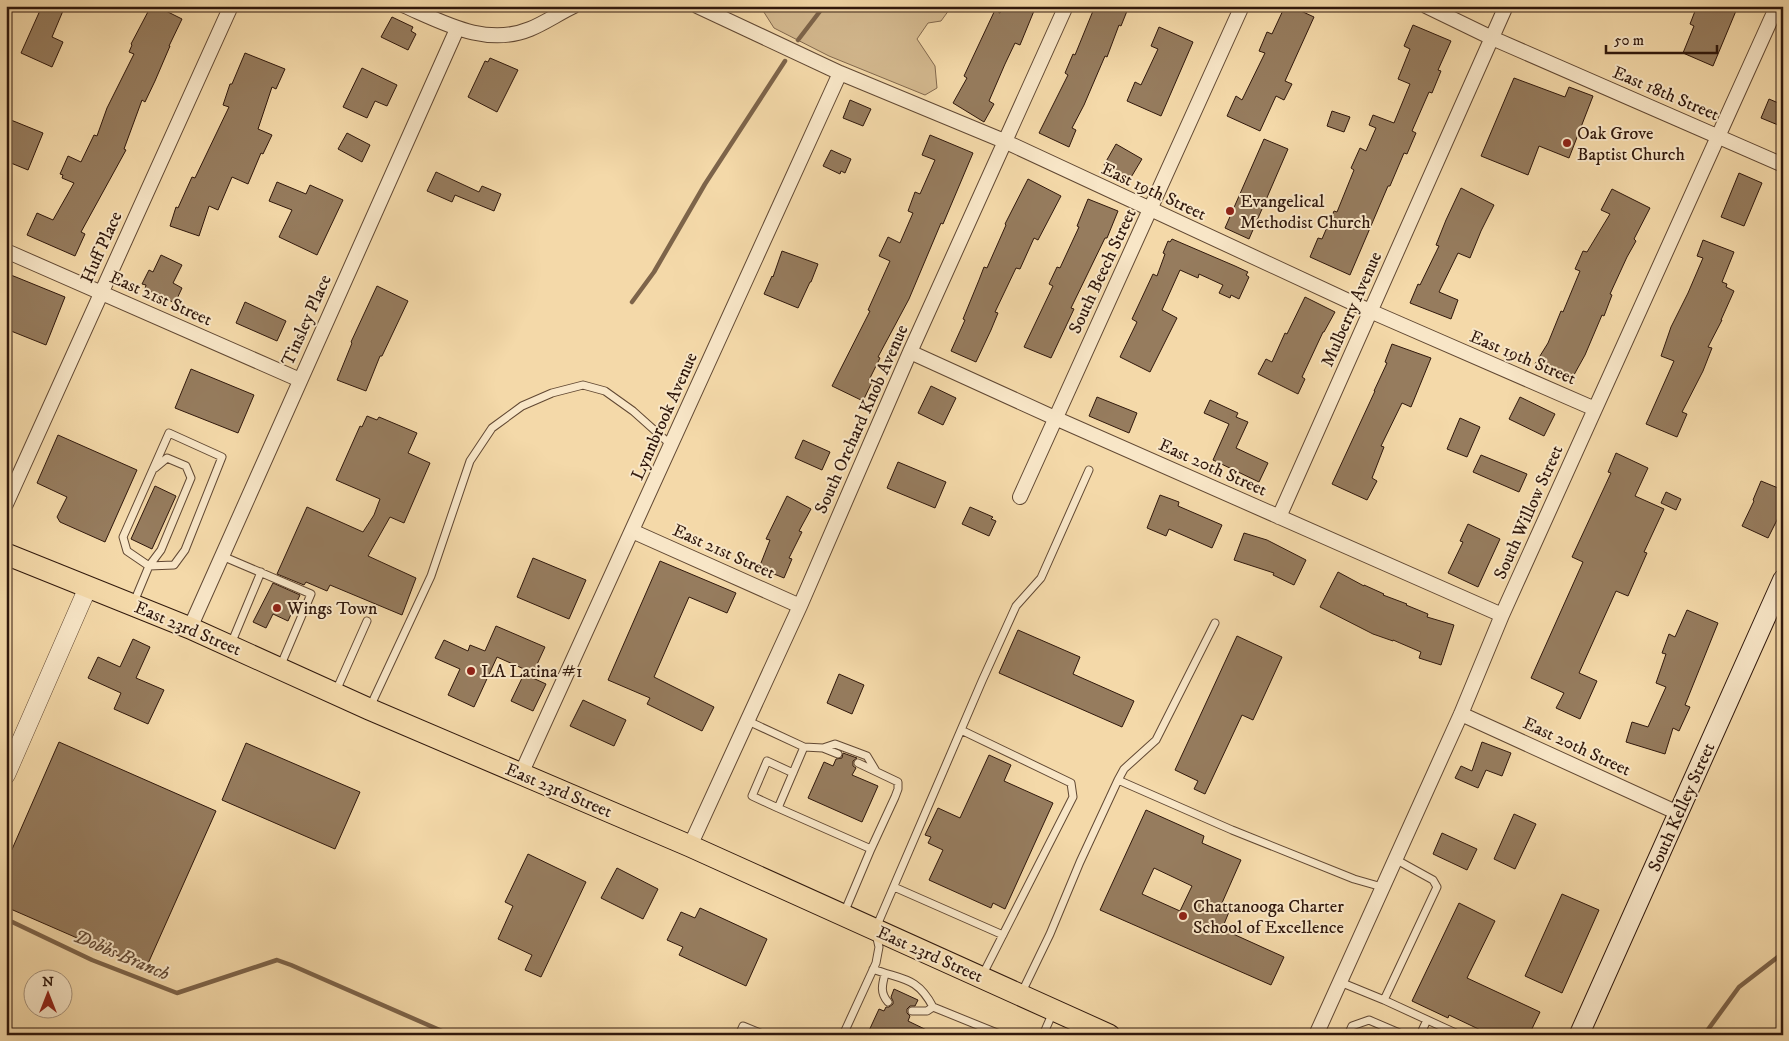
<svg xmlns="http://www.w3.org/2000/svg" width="1789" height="1041" viewBox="0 0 1789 1041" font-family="'IM FELL DW Pica',serif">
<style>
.green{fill:#d3b88e;stroke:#82684d}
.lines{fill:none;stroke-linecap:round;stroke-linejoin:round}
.stream{stroke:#7d644a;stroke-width:4.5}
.building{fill:#967c5e;stroke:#30180c;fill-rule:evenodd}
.service-casing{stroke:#614833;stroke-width:9}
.minor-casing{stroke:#614833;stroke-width:16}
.tertiary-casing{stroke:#614833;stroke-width:19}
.secondary-casing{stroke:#30180c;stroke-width:21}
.primary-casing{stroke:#30180c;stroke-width:23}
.service{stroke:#f8e6c7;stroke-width:7}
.minor{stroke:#f8e6c7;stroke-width:14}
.tertiary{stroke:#f8e6c7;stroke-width:18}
.secondary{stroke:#f8e6c7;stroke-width:19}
.primary{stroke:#f4d9a9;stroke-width:21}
.poi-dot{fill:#8f2418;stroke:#f8e6c7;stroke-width:2}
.labels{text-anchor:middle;stroke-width:4;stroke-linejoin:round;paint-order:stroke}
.street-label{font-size:18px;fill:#30180c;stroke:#f8e6c7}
.poi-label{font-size:18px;fill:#30180c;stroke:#f8e6c7;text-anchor:start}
.water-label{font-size:19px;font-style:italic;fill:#644b36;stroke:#f8e6c7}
</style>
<rect width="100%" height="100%" fill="#f4d9a9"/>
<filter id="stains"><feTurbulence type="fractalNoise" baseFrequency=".004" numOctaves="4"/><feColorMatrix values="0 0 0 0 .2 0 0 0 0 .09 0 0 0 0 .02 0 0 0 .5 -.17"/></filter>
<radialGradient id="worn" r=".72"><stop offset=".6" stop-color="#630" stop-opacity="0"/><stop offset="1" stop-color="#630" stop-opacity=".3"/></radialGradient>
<path class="green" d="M760,6H952L941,21L928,23L917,39L935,66L937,88L925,95L829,56L774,28Z"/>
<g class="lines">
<path class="stream" d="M798,40L824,6
M632,302L654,272L705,184L785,61
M6,919L92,960L177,993L277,960L291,965L451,1035
M1704,1035L1739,987L1783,953"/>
</g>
<path class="building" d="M42,6H65L52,37L63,42L52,67L21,53Z
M151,6H156L182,19L169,46H170L155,81L145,102L142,100L124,149L126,150L81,232L85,234L75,256L27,235L37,213L53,220L74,183L62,178L63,175L60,174L68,156L81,162L94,135L97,136L107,108L134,54L129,52L132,45L131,44Z
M1004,6H1036L1020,45L1015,43L1005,64L989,101L994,104L984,122L953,103L967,78L964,76L995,10L1000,13Z
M1095,6H1129L1121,26L1119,25L1107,57L1105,56L1084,105L1072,128L1076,130L1069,147L1039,133L1068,75L1065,73L1073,54L1075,55Z
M1285,6H1290L1314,17L1285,81L1292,84L1284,100L1276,96L1260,131L1227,116L1236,96L1242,100L1265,53L1259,51L1267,32L1272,34Z
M1697,6H1738L1713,66L1683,53L1694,26L1690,24Z
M392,17L413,27L411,31L416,34L408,50L381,37Z
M1413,25L1451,41L1438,70L1441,71L1432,93L1429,92L1412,131L1416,133L1407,154L1404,153L1390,186H1388L1350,275L1310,257L1318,238L1322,239L1334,211L1337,212L1354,170L1351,168L1360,148L1366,151L1376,128L1369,125L1373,115L1394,123L1410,84L1398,79L1410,49L1404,46Z
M1159,27L1193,42L1161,116L1127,101L1135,82L1141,85L1158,49L1151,46Z
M245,53L285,69L276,89L272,87L258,129L272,135L263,154L261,153L248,184L232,177L218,210L209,206L199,236L170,226L176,207L178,208L192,177L195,178L229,107L223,105L230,84H232Z
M490,58L518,70L497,112L468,97L485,61L488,62Z
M362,68L397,85L387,106L375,101L367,118L343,107Z
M1514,78L1565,97L1569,87L1593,96L1569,158L1539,146L1528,175L1481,156Z
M1769,99L1783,105V127L1761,118Z
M850,100L871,109L863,126L843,118Z
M1332,111L1350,117L1344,132L1327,126Z
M6,118L43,133L28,170L6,161Z
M347,133L370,145L362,162L338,149Z
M930,135L973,153L943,224L941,223L909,299L878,357L880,358L869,380L872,382L863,401L832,386L870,311L868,310L890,261L879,256L888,237L900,243L913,213L908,211L915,192L920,194L935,160L922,155Z
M1264,139L1288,149L1249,239L1225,228Z
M1116,144L1142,159L1130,179L1104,165Z
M831,150L851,159L845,173L841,171L840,174L823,166Z
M436,172L479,192L482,186L501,194L494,211L455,195L452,202L427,191Z
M1739,173L1762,183L1744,226L1721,217Z
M1028,179L1061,196L1038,240L1034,238L1020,269L1016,268L995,312L998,313L991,330L976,362L951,351L965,320L963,319L979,280L984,267L987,268L1006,225L1005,224Z
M277,182L306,194L310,185L343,200L317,255L279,237L292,210L269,201Z
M1461,188L1494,205L1481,231L1470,258L1458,253L1439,292L1458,300L1451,319L1410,303L1418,284L1420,285L1439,246L1436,245L1446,220Z
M1612,189L1650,208L1634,239L1636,241L1627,257L1610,294L1612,295L1604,316L1602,315L1585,355L1570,382L1535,364L1548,343L1561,311L1563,312L1580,271L1575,269L1583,251L1587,252L1610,214L1601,210Z
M1088,199L1118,211L1107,238H1105L1071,308L1074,309L1051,358L1024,347L1053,286L1049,284L1057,267L1060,268L1079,227L1077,226Z
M1172,239L1235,266L1248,272L1246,275L1249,277L1239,299L1231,295L1230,298L1219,293L1223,285L1199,274L1198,278L1180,270L1162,310L1177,318L1150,372L1120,357L1137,322L1132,319L1153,274L1157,276L1165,254L1163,253L1168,241L1170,242Z
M1703,240L1734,252L1722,282L1727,284L1726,287L1734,291L1721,320H1722L1708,347L1712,348L1703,371L1682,412L1687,414L1677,437L1646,424L1674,361L1661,356L1671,327L1688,293L1703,258L1697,256Z
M782,251L818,264L811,282H810L798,308L764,294L772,276L773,277Z
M161,255L182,265L173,283L182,288L175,303L145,289L146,285L142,284L149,270L153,272Z
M6,273L65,297L46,345L6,329Z
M377,286L408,301L382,356H380L366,391L337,380L352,343L351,342Z
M1305,297L1335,312L1324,332H1323L1302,377L1305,379L1298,394L1258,374L1266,359L1272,362L1285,333L1287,334Z
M245,302L286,321L277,341L236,323Z
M1392,344L1431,358L1411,407L1402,403L1381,446L1384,447L1372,478L1377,481L1367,500L1332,484L1375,391H1374L1387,363L1385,362Z
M191,369L254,395L238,433L175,408Z
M931,386L956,398L943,425L918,413Z
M1097,397L1137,413L1129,433L1089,416Z
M1520,397L1555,414L1544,436L1509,419Z
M1210,400L1238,413L1236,417L1248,422L1236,448L1268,463L1259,482L1213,460L1229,424L1204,413Z
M367,416L377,420L379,417L417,433L408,453L430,463L404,523L390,517L368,556L416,578L402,615L330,585L327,591L306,582L304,585L277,574L307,507L363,532L374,515L380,499L336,480L360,426L362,427Z
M1460,418L1480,427L1467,457L1447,449Z
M58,435L137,470L105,542L60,522L57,517L67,497L37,483Z
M803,440L830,452L822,470L795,458Z
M1616,453L1648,468L1635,496L1664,509L1644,552L1647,553L1628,596L1616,591L1579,673L1597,681L1580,719L1556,708L1564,693L1531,678L1583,562L1572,557L1611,473L1608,472Z
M1481,455L1527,474L1519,492L1473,472Z
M898,462L946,482L935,508L887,488Z
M1761,481L1783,490V508L1768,538L1742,526L1754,501L1753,500Z
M155,486L176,496L152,549L131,539Z
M1666,492L1681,499L1676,510L1661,503Z
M1160,495L1179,502L1178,506L1222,525L1212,548L1169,529L1166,536L1147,528Z
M787,496L811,509L799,531L802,532L789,558L792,559L784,578L759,568L770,540L766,539Z
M970,507L993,517L991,519L996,521L989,536L962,524Z
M1468,524L1500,539L1478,587L1448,573L1463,542L1460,541Z
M1244,533L1267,540L1306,560L1294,585L1273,575L1274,573L1234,560Z
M533,558L586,580L569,619L517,597Z
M660,561L736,593L727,613L689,597L654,677L714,707L702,731L647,704L650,698L608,680Z
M1338,572L1364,586V585L1384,594L1383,595L1407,604L1406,605L1428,614L1427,617L1454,625L1441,665L1419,658L1421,652L1393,640V641L1373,634L1320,607Z
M273,583L300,595L288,621L273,614L266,628L253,622Z
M1687,610L1718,623L1685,705L1690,707L1679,731L1673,728L1665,754L1626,742L1632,722L1648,727L1666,687L1656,683L1666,654L1662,653L1669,634L1675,637Z
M496,626L545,647L533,673L497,657L474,707L448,695L460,669L435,658L444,640L468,651L470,645L485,651Z
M1018,630L1080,657L1073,674L1134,701L1122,727L999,673Z
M1237,636L1282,657L1253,720L1242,715L1205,794L1194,789L1198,781L1175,770Z
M133,639L150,647L136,678L164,690L148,724L114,709L121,693L88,678L98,657L120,667Z
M524,674L546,684L533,711L511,701Z
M839,674L864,685L852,714L827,703Z
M583,700L626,720L614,746L570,726Z
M59,742L216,811L146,968L6,907V863Z
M1482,742L1511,753L1502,776L1486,770L1478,788L1455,778L1461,766L1472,771Z
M246,743L360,792L335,849L222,800Z
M843,753L857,758L853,761V766L856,768L852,775L878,786L862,822L808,798L824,762L833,766L836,759L842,758Z
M989,755L1011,765L1004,781L1053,803L1005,909L993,903L991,908L929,880L943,850L928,843L931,837L925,835L938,808L960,818Z
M1146,810L1204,836L1202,843L1241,860L1222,903L1231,907L1222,929L1284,957L1271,985L1100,910ZM1154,868L1192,886L1180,911L1142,894Z
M1514,814L1536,824L1515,869L1494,859Z
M1442,833L1477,849L1467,870L1433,854Z
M528,854L586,882L541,977L525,970L532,955L498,939L513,906L505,902Z
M617,868L658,889L643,919L601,898Z
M1562,894L1599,910L1562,993L1525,976Z
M1459,903L1495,921L1467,978L1540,1012L1529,1035H1491L1449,1015L1448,1018L1412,1001Z
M700,908L767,939L746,986L679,955L683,947L667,940L681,912L695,918Z
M894,989L918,1000L915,1006H910L907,1009V1013L910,1016L908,1021L937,1035H867L879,1009L884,1011L886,1007H889L893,1004V1001L891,997Z"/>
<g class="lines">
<defs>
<path id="service" d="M169,433L222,457L185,550L174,565L149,566L127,551L123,537Z
M222,556L311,594L280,667
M134,602L149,566L161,550L191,478L186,466L167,458L155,468
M231,644L261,572
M336,691L367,621
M370,707L431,576L470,461L492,428L522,406L552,393L583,385L605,391L633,411L671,445
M748,721L804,747L778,808L871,849L844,913
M961,730L1071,783L1073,797L982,976
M804,747L823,748L838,754
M823,748L835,744L867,756L876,771
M858,763L898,782V789L895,797L871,849
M1118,780L1124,769L1156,740L1215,623
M778,808L752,796L767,761L793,773
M1395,859L1433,880L1437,887L1384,1000L1460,1035
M894,887L1003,935
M873,969C901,980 917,976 933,1007L1002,1035
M885,974C882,985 880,993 888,1002
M1340,982L1384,1000
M1022,992L1050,934L1080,862L1118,780L1232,830L1354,879L1382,887
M912,1011H927L933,1007
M739,1035L743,1026L765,1035
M843,1035L876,963L879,947L875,930L982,681L1016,606L1041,578L1089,470
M1043,1035L1053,1012
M1348,1035L1352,1026L1369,1020L1404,1035
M1420,1035L1427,1020"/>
<path id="minor" d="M405,6C444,23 486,47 530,29C545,23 559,13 574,6
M697,6L840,73L1004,141L1370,311L1595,409
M1426,6L1492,38L1783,165
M6,251L300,380
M910,352L1055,418L1502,615
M1020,497L1242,6
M6,504L231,6
M1279,517L1506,6
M632,531L800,606
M190,628L457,29
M1461,714L1678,813
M521,774L840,73
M690,846L800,606L910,352L1066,6
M1316,1035L1461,714L1502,615L1777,6"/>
<path id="tertiary" d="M6,775L88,587"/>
<path id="secondary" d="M1579,1035L1783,579"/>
<path id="primary" d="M6,554L190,628L369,709L690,846L1109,1035"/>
</defs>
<use href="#service" class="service-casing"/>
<use href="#minor" class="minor-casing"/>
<use href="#tertiary" class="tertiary-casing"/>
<use href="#secondary" class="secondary-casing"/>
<use href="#primary" class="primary-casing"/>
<use href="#service" class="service"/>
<use href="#minor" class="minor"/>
<use href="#tertiary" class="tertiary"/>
<use href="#secondary" class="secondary"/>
<use href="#primary" class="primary"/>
</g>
<g class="poi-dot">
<circle cx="1567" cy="143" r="5"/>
<circle cx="1230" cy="211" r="5"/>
<circle cx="277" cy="608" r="5"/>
<circle cx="471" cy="671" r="5"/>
<circle cx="1183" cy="916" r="5"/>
</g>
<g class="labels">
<g class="street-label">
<text transform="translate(1666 93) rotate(23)" y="6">East 18th Street</text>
<text transform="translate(1154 191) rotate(25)" y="6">East 19th Street</text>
<text transform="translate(101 247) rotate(-66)" y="6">Huff Place</text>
<text transform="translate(1102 271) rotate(-65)" y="6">South Beech Street</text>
<text transform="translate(161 298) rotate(24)" y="6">East 21st Street</text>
<text transform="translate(1351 309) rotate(-66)" y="6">Mulberry Avenue</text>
<text transform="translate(306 320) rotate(-66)" y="6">Tinsley Place</text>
<text transform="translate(1523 357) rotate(23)" y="6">East 19th Street</text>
<text transform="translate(664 416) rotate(-66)" y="6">Lynnbrook Avenue</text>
<text transform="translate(861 419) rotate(-66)" y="6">South Orchard Knob Avenue</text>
<text transform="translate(1213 467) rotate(24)" y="6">East 20th Street</text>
<text transform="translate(1528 512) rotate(-66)" y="6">South Willow Street</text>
<text transform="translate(724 551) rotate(24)" y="6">East 21st Street</text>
<text transform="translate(188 628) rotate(23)" y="6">East 23rd Street</text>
<text transform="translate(1577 746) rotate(25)" y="6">East 20th Street</text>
<text transform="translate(559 790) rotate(23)" y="6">East 23rd Street</text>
<text transform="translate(1681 807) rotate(-66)" y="6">South Kelley Street</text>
<text transform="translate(930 954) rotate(24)" y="6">East 23rd Street</text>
</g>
<g class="poi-label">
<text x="1577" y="139">Oak Grove<tspan x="1577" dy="21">Baptist Church</tspan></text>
<text x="1240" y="207">Evangelical<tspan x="1240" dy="21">Methodist Church</tspan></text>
<text x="287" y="614">Wings Town</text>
<text x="481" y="677">LA Latina #1</text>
<text x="1193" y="912">Chattanooga Charter<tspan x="1193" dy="21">School of Excellence</tspan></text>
</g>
<g class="water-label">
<text transform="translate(122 954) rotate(23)" y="7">Dobbs Branch</text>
</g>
</g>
<rect width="1789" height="1041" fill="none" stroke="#f4d9a9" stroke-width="25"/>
<rect x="8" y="8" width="1774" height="1026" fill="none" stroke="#30180c" stroke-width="2.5"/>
<rect x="12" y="12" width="1764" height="1016" fill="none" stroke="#30180c"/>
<g transform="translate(48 994)"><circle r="24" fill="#f8e6c7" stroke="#a8947c"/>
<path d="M0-4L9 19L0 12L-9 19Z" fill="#8f2418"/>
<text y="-8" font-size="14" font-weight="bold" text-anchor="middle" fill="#30180c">N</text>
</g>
<path d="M1606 45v8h111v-8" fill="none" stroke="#30180c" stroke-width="2.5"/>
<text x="1614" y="45" font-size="15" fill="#30180c" stroke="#f8e6c7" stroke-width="4" paint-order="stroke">50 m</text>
<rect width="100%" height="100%" filter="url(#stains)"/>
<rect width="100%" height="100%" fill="url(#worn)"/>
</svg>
